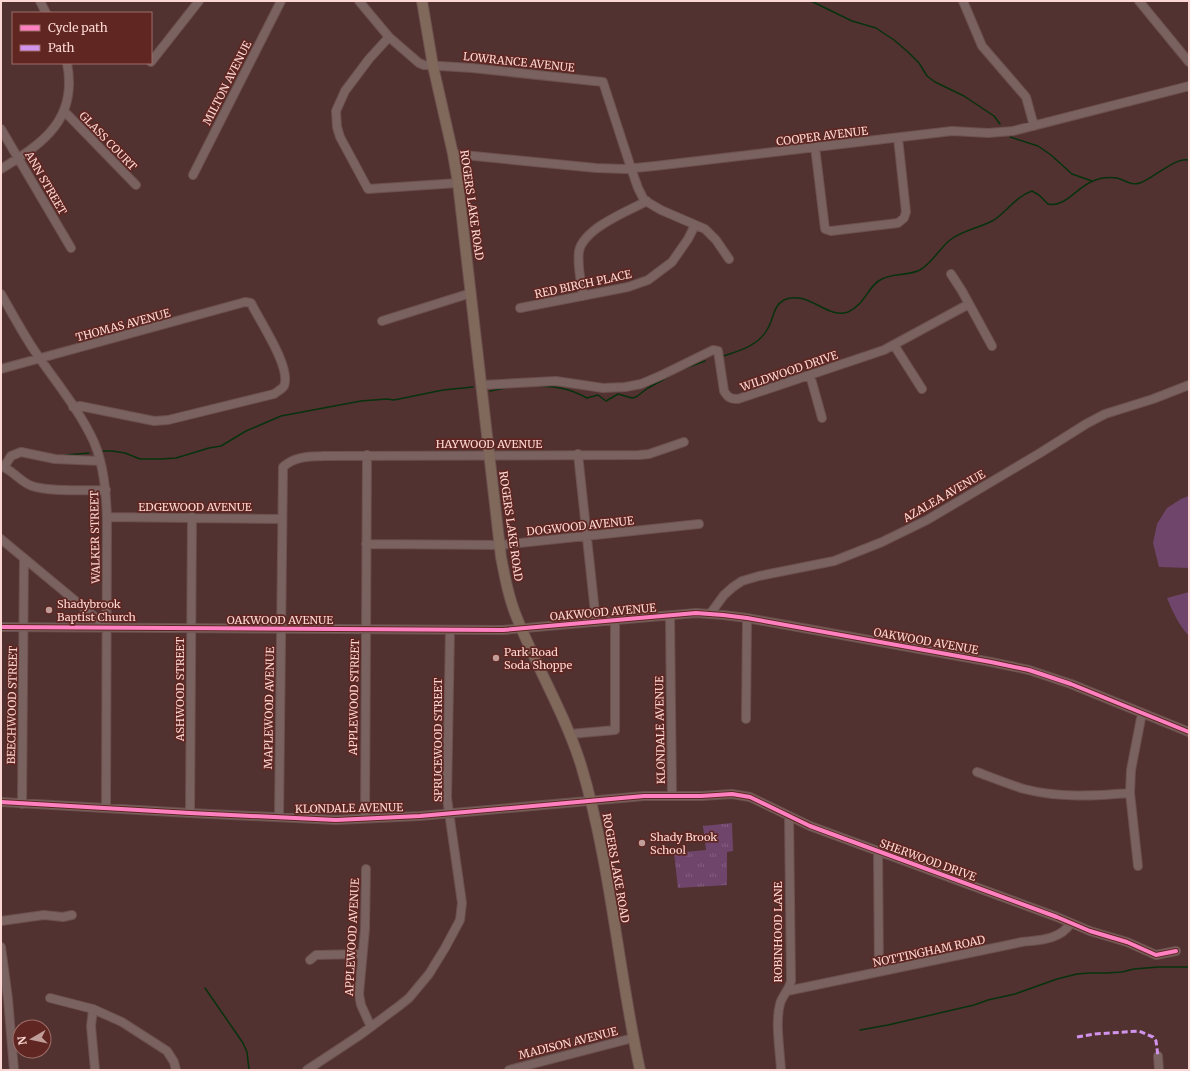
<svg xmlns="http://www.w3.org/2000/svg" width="1190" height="1071" viewBox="0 0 1190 1071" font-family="Merriweather,serif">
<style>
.green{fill:#70456c}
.park{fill:url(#park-tufts)}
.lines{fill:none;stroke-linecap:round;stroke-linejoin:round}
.stream{stroke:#07320d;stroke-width:1.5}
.minor-casing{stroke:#6c504e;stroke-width:10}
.major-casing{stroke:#6c504e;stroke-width:12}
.minor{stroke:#79625f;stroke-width:8}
.major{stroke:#80695b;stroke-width:10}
.quiet{stroke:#d193ec;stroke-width:3;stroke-dasharray:6 3;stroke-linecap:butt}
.cycleway-casing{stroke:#5f2622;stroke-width:6}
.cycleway{stroke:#ff80c0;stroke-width:4}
.poi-dot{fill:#c19d9a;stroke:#5f2622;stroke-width:1.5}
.labels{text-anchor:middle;stroke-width:3.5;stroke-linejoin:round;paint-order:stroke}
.street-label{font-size:11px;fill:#fdd7d3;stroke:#5f2622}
.poi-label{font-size:11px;fill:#fdd7d3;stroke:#5f2622;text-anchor:start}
</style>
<defs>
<pattern id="park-tufts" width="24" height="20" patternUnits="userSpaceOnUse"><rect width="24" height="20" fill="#70456c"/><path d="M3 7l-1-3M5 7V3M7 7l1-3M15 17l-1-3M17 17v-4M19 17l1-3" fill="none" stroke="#855f80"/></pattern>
</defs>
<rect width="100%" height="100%" fill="#513230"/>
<path class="green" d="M1189,496V568L1159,567L1153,543L1157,524L1167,508L1181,499Z
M1189,592V636C1178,624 1173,612 1167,598Z"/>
<path class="park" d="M732,823L733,851L727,852V885L678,888L674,853L706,850L703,826Z"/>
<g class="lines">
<path class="stream" d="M811,1L852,21L876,28L894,40L908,52L919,63L927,76L935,82L964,96L994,116L1000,124
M1010,137L1038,146L1051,155L1072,174L1092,181
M723,356C739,351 760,345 768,328C774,318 773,306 784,300C807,289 828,320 848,312C866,304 868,285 882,279C893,273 908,276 920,270C933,262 939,249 950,240C963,230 980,228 994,220C1007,211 1017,196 1032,191L1039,195L1048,204C1065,208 1077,187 1093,181C1100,178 1109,177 1117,178C1125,180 1131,186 1140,183C1154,178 1175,157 1189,160
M683,369L705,361
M533,386C554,386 569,388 587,398L598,395L606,401L618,394L632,398L636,397L648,388L668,377
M490,391L510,387
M103,451H112L125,453L140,459H161L176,458L209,448L221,446L246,431L281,416L361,401L387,399L394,400L443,390L473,387
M66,455L89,453
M205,988L243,1043L247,1052L249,1070
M860,1030L888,1025L974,1005L988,1000L1015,994L1057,979L1077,974L1089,973H1106L1122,972L1134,969L1158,967H1189"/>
<defs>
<path id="minor" d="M40,1L46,13
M359,1L389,37L419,63L424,65L472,68L603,82L631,168L638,188L644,200L661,210L705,229L716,240L729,259
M963,1L982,46L1026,97L1034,126
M1139,1L1189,62
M389,37L369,59L345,91L336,111L337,127L340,137L368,189L458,183
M151,62L199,1
M65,112L136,185
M1,129L71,248
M815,147L825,229L831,231L898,223L904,218L906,212L898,138
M453,154L596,168L625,169L655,166L952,131L988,133L1013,131L1189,86
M1,169C44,143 78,119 67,63
M193,175L281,1
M951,274L962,291L992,346
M1,294C12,313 22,332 34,350C54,380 79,409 94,442C104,466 106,492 107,517L106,808
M583,296C581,281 577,266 579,251C584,228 628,211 647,201
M520,308L628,287L648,280L672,262L688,239L695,225
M382,321L471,293
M894,345L922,389
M1,369L245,302L251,303C259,320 292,368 284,386C282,389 278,391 274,394L168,420L154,421L80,406L73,407
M810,375L822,418
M482,385L556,381L603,388L625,387L641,384L662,375L713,350L718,351L724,391C728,398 731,399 738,399L884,350L969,304
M578,454L596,622
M1,466C13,470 20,482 32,486C49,492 86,490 106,490
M4,467L11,456L21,452L55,459L100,461
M107,517L282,519
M1,539L107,627
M366,544L500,545L699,524
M710,614L724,595L733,587L742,581L759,576L834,561L882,542L927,520L1040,453L1086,424L1105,414L1153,399L1189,385
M670,616L672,796
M1,627L503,630L696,613L723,615L747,618L991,662L1029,670L1071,684L1189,732
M746,719L747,618
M570,734L615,730V620
M977,772C993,778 1008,784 1024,789C1059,798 1094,796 1130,793
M1,802L190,813L336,820L420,816L644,796H701L732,794L750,797L810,826L1057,917L1090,931L1127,942L1156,955L1176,951
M22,804L24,558
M190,813L192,517
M279,817L283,467C295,456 308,457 323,456L639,455L649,454L684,442
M365,819L367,455
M878,851L879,972
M1138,866L1130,793L1131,770L1142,713
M366,869L365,929L359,994L361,1005L371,1027
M1,921L44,915L63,917L72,915
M1,947L8,999L14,1070
M310,960L316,955L362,954
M787,991L1022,942C1040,940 1060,940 1071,923
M50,998L93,1009L122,1022L167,1051L174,1062L176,1070
M93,1009L91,1026L95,1070
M1158,1056L1159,1070
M307,1070L360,1035L399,1006L409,998L429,974L445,948L460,920L462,903L447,798L450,630
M509,1070L633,1038
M781,1070C780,1051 775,1022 780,1004C782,996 789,990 791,981L789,816"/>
<path id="major" d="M422,1L433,66L453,154L458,183L501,557C505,578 509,599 517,618C537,668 565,714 581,765C611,865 618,969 640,1070"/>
</defs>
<use href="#minor" class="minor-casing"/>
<use href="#major" class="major-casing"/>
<use href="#minor" class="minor"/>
<use href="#major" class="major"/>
<path class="quiet" d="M1077,1037L1095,1034L1139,1031L1153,1037L1156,1041L1158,1056"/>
<defs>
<path id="cycleway" d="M1,627L503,630L696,613L723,615L747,618L991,662L1029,670L1071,684L1189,732
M1,802L190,813L336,820L420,816L644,796H701L732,794L750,797L810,826L1057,917L1090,931L1127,942L1156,955L1176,951"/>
</defs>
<use href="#cycleway" class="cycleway-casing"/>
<use href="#cycleway" class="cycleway"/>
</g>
<g class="poi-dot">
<circle cx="49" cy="610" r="4"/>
<circle cx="496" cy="658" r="4"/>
<circle cx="642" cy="843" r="4"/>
</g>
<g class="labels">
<g class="street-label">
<text transform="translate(519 62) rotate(6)" y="4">LOWRANCE AVENUE</text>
<text transform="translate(227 83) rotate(-63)" y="4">MILTON AVENUE</text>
<text transform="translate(822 136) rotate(-7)" y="4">COOPER AVENUE</text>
<text transform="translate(108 141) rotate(46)" y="4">GLASS COURT</text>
<text transform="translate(46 183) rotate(60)" y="4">ANN STREET</text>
<text transform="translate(472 205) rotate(82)" y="4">ROGERS LAKE ROAD</text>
<text transform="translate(583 284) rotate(-12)" y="4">RED BIRCH PLACE</text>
<text transform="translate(123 325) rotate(-15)" y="4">THOMAS AVENUE</text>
<text transform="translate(789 371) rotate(-19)" y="4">WILDWOOD DRIVE</text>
<text x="489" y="448">HAYWOOD AVENUE</text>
<text transform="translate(944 496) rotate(-30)" y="4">AZALEA AVENUE</text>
<text x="195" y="511">EDGEWOOD AVENUE</text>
<text transform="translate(511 526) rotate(82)" y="4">ROGERS LAKE ROAD</text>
<text transform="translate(580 526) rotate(-6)" y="4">DOGWOOD AVENUE</text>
<text transform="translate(95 537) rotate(-91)" y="4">WALKER STREET</text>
<text transform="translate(603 612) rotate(-5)" y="4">OAKWOOD AVENUE</text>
<text x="280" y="624">OAKWOOD AVENUE</text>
<text transform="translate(926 641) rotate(10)" y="4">OAKWOOD AVENUE</text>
<text transform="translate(180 689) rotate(-90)" y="4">ASHWOOD STREET</text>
<text transform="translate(354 697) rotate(-89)" y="4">APPLEWOOD STREET</text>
<text transform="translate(12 705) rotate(-89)" y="4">BEECHWOOD STREET</text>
<text transform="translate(269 708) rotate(-89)" y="4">MAPLEWOOD AVENUE</text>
<text transform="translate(660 730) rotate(-91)" y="4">KLONDALE AVENUE</text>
<text transform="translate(438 740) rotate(-90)" y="4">SPRUCEWOOD STREET</text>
<text transform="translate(349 808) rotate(-1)" y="4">KLONDALE AVENUE</text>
<text transform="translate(928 860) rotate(20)" y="4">SHERWOOD DRIVE</text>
<text transform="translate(616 868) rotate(80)" y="4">ROGERS LAKE ROAD</text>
<text transform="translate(778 932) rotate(-90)" y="4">ROBINHOOD LANE</text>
<text transform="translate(352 937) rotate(-87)" y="4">APPLEWOOD AVENUE</text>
<text transform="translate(929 951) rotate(-12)" y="4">NOTTINGHAM ROAD</text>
<text transform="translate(568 1043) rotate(-14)" y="4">MADISON AVENUE</text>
</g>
<g class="poi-label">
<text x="57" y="608">Shadybrook<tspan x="57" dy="13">Baptist Church</tspan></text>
<text x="504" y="656">Park Road<tspan x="504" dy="13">Soda Shoppe</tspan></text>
<text x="650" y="841">Shady Brook<tspan x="650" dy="13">School</tspan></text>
</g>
</g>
<rect width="1190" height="1071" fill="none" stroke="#fdd7d3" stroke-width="4"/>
<rect x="12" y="12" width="140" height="52" fill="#5f2622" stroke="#9e6d69"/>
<rect x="20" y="25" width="20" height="6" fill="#ff80c0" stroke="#9e6d69"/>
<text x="48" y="32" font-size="12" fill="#fdd7d3">Cycle path</text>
<rect x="20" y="45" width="20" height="6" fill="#d193ec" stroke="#9e6d69"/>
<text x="48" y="52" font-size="12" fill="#fdd7d3">Path</text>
<g transform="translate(32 1039) rotate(261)"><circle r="19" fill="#5f2622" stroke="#9e6d69"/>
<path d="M0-3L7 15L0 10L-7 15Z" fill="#c19d9a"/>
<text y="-6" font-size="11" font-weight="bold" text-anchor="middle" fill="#fdd7d3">N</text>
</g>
</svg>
